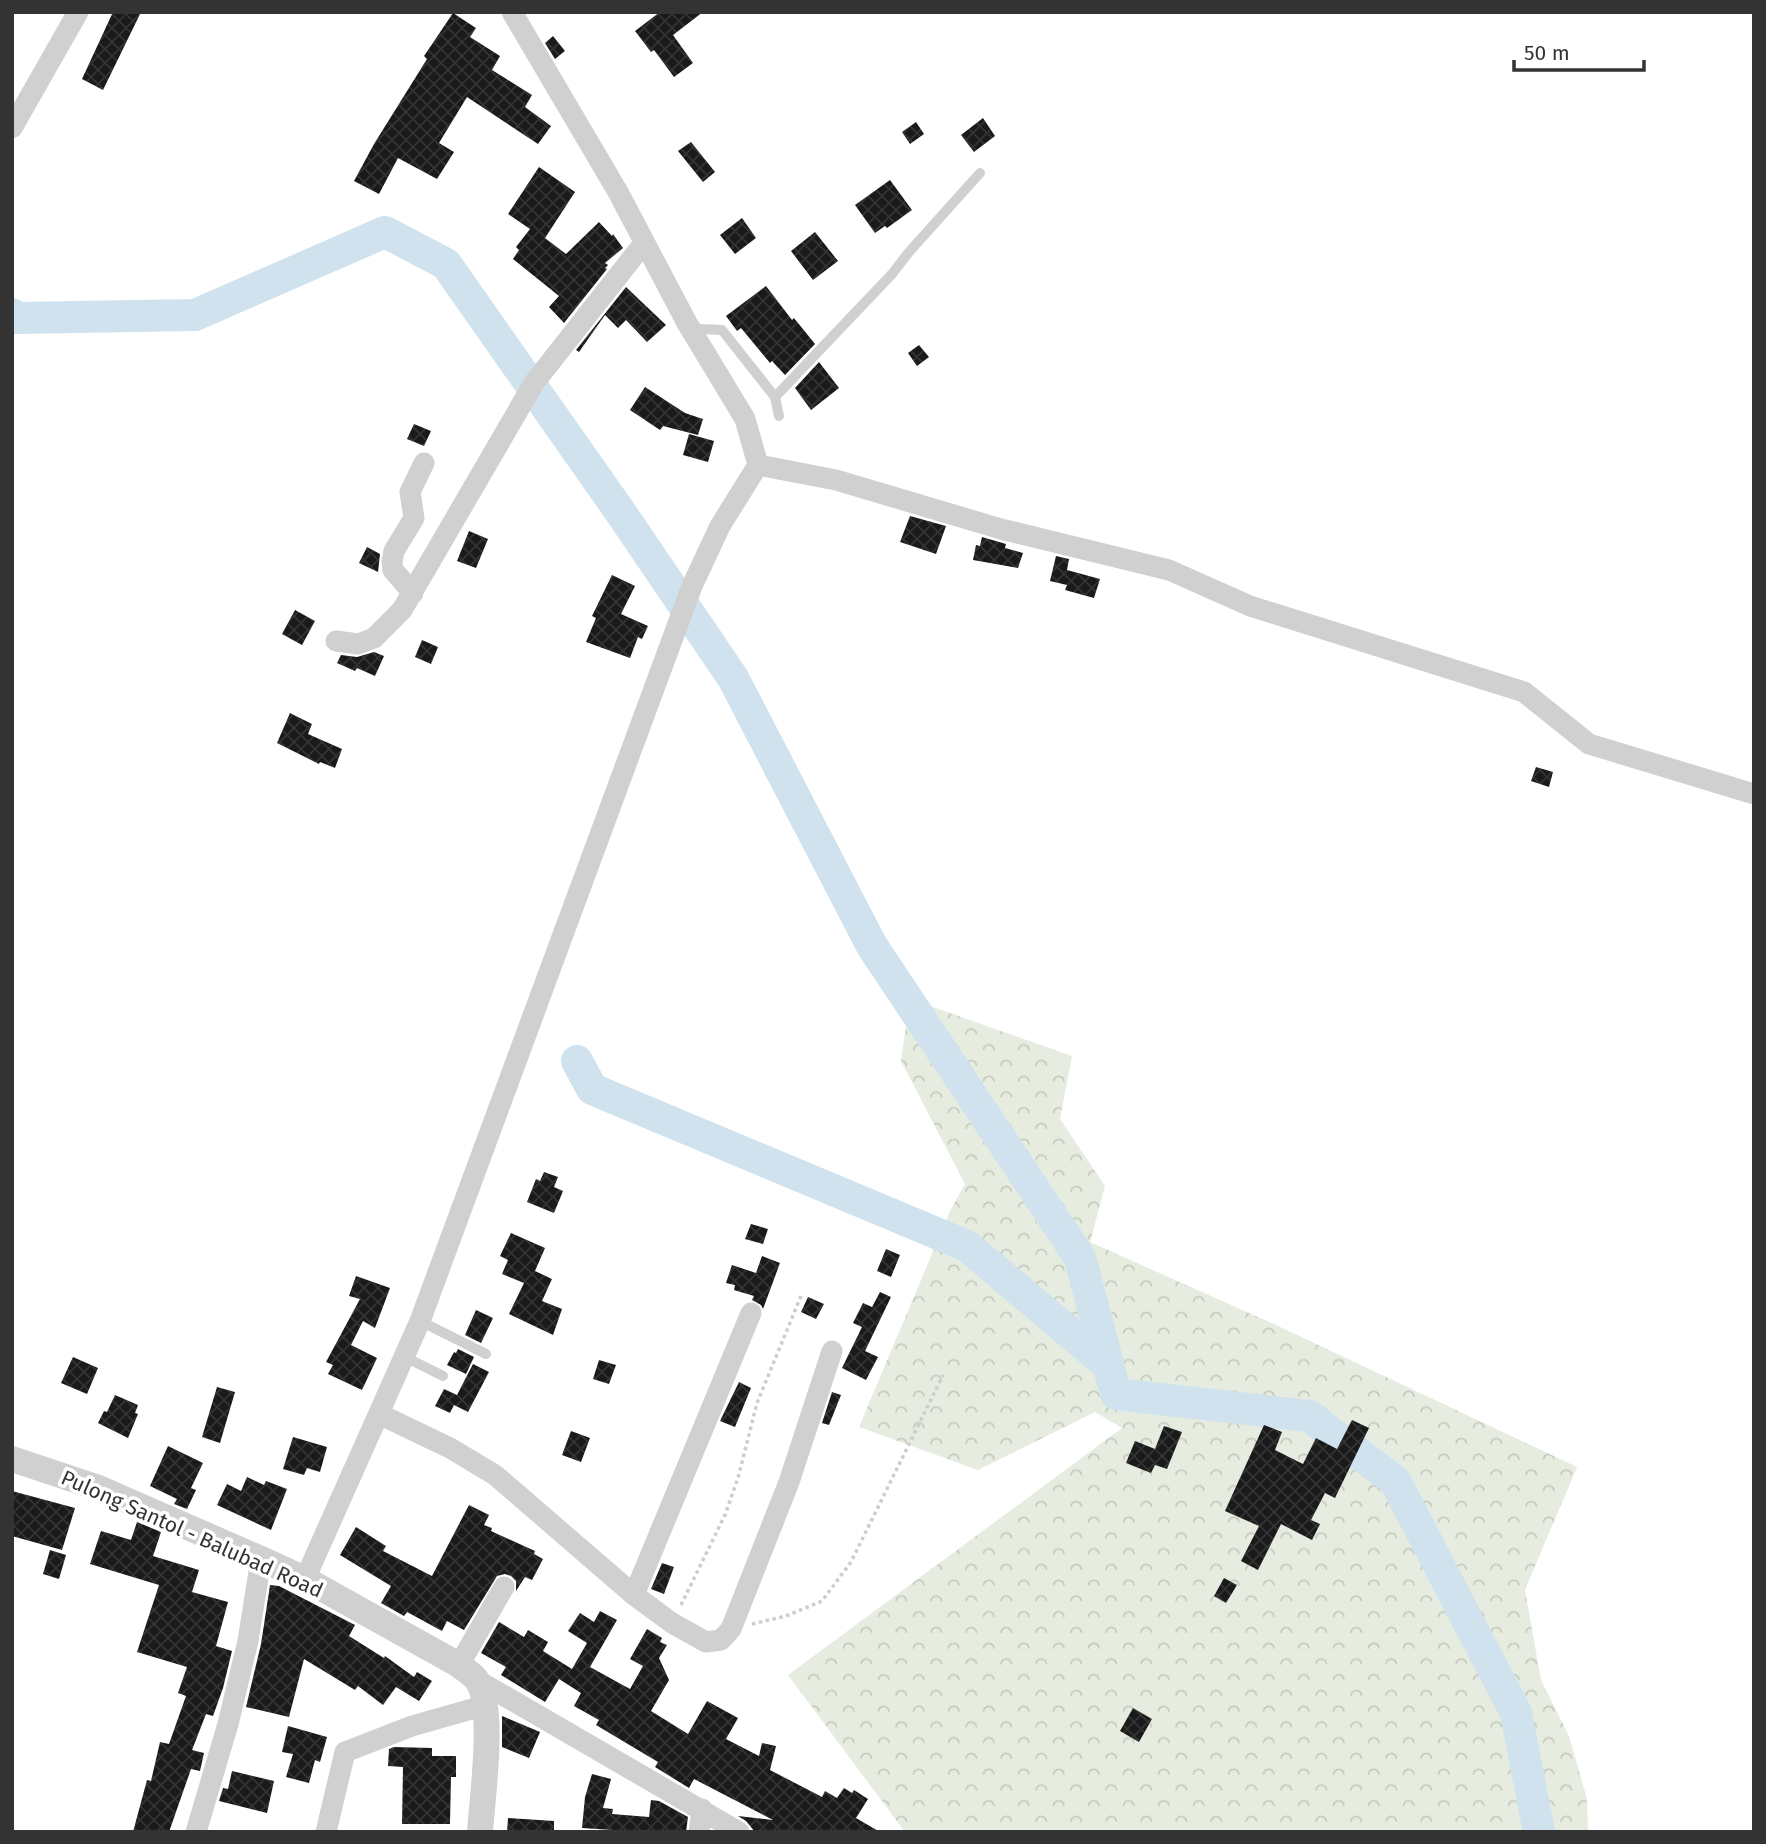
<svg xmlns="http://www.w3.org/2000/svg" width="1766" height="1844" viewBox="0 0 1766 1844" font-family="'Fira Sans',sans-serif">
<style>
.forest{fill:url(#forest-crowns)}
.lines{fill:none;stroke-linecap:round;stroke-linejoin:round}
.river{stroke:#cfe2ee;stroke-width:32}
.building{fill:url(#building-cross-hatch)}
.path{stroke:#cdcdcd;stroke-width:3.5;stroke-dasharray:3.5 3.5;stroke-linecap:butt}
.service{stroke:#d0d0d0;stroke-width:10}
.minor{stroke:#d0d0d0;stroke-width:21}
.tertiary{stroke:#d0d0d0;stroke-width:26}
.labels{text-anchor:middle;stroke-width:7;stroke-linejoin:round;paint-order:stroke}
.street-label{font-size:21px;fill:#333;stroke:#fff}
</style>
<defs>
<pattern id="forest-crowns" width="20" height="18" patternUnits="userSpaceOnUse" patternTransform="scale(1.75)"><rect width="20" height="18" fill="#e6ecdf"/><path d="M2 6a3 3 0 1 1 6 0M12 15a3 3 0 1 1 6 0" fill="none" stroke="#c6cbc0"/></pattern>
<pattern id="building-cross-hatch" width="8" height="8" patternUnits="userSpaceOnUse" patternTransform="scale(1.75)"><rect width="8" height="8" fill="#1a1a1a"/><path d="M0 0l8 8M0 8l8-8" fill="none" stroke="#333"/></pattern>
</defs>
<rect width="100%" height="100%" fill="#fff"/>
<path class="forest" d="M910,999L1072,1056L1060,1119L1105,1186L1090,1242L1276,1325L1577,1467L1525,1590L1541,1680L1569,1736L1587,1799L1588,1832H905L788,1675L1122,1428L1095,1412L978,1470L859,1427L951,1209L965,1184L901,1061Z"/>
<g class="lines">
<path class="river" d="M12,314L16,318L195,315L385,232L446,264L621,513L733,678L872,946L1080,1258L1116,1394L1309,1416L1395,1481L1516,1713L1539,1832
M577,1061L592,1089L967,1246L1108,1365"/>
</g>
<path class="building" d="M113,12H141L103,90L82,79Z
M660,12H703L673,35L693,63L674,77L654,50L651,52L635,31Z
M453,13L476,28L470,37L500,56L492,70L532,95L525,107L551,126L538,144L467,97L439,143L454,152L437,179L398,158L379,194L354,181L374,144L427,59L424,56Z
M553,36L565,51L555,59L545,43Z
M983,118L995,136L974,152L961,135Z
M916,122L924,134L910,144L902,132Z
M691,142L715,172L703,182L678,151Z
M539,167L575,192L545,238L566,254L599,222L612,236L613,234L623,248L605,263L608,265L605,268L607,269L564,323L549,307L559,296L513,259L519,250L516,247L530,229L508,214Z
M890,180L912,210L887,228L885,226L875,233L855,205Z
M742,218L756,238L735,254L720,235Z
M815,232L838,261L813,280L791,251Z
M766,286L792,320L794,318L815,344L785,375L772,361L770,363L741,328L737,331L726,316Z
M626,287L666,325L647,342L626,320L618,328L605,315L579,352L576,350Z
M919,345L929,357L917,366L908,353Z
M819,362L839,388L811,410L795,388Z
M645,387L685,413L703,419L698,435L663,426L660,430L630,410Z
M414,424L431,431L424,446L407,439Z
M689,434L714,441L708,462L683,455Z
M910,516L946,526L936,554L900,542Z
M469,531L488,539L476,568L457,561Z
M982,537L1006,544L1005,548L1023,553L1018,568L973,560L976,545L980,546Z
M367,547L380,554L378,572L359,563Z
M1056,556L1069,559L1067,570L1100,579L1094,598L1065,590L1067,585L1050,581Z
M612,575L635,586L621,614L648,626L642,639L638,637L630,658L586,642L596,618L592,616Z
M295,610L315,621L302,645L282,634Z
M422,640L438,647L431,664L415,657Z
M374,652L384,656L375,676L357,668L355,671L337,663L341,655L357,657Z
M290,713L312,724L308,734L342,749L335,768L320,762L319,764L277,743Z
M1536,767L1553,772L1549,787L1531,781Z
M544,1172L558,1177L554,1187L563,1191L554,1213L527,1202L536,1179L540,1181Z
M751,1224L768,1229L763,1244L745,1239Z
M511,1233L545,1248L535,1271L552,1279L542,1301L562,1309L553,1335L509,1314L524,1283L502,1274L508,1260L500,1256Z
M886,1249L900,1255L891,1277L877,1271Z
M762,1256L780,1263L763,1309L761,1305L752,1300L754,1296L734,1290L735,1285L726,1283L732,1265L756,1273Z
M356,1276L390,1288L375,1328L363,1321L351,1345L377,1358L362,1390L328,1374L333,1365L326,1362L360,1299L349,1296Z
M880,1292L891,1297L865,1351L878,1357L866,1380L842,1368L862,1327L853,1323L863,1303L872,1307Z
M808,1297L824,1304L816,1319L801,1312Z
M476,1310L493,1318L481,1343L465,1335Z
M458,1349L474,1357L466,1374L447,1365L454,1352L456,1353Z
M73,1357L98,1368L87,1394L61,1383Z
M599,1360L616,1365L609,1384L593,1379Z
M473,1364L489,1372L468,1412L454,1405L450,1413L435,1406L444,1389L457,1395Z
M739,1382L751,1388L735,1427L720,1421Z
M217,1387L235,1392L220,1443L202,1437Z
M832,1392L841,1395L829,1425L822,1423Z
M115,1395L138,1405L135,1413L138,1414L128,1438L98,1423L104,1411L107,1412Z
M1352,1420L1369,1428L1335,1498L1325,1493L1311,1520L1320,1524L1312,1540L1281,1524L1258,1570L1241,1561L1259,1526L1225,1511L1264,1425L1282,1432L1275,1450L1303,1464L1316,1438L1337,1449Z
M1164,1426L1182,1432L1167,1469L1155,1465L1151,1473L1126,1463L1135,1441L1155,1449Z
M571,1431L590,1438L581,1462L562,1455Z
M293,1437L327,1447L320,1472L307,1468L304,1475L283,1469Z
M168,1446L203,1463L191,1488L196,1490L187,1509L174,1504L177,1499L150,1486Z
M247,1477L264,1485L266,1481L287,1489L271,1530L217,1505L227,1484L241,1491Z
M12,1491L75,1508L62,1550L12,1536Z
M469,1505L489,1515L484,1525L492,1528L491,1531L535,1551L534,1554L543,1559L532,1580L525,1577L516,1591V1581L511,1576L505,1574L497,1576L464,1630L447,1621L442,1631L407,1612L404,1616L381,1603L391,1586L340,1555L356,1527L386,1546L383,1551L432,1576Z
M137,1522L161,1532L153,1556L199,1570L192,1592L228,1602L216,1646L232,1651L223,1688L213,1716L206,1714L192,1750L204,1753L200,1771L191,1769L169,1832H133L147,1780L151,1781L160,1742L169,1744L186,1696L178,1693L187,1667L137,1652L159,1585L90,1564L101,1531L131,1540Z
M50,1550L66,1555L59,1579L43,1574Z
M662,1563L674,1567L664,1594L651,1589Z
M1224,1578L1237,1585L1226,1603L1214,1596Z
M270,1585L279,1586L355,1625L349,1636L384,1658L385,1656L414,1677L417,1672L432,1681L419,1701L396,1687L383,1705L358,1686L355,1690L304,1659L289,1717L246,1707L261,1644Z
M600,1611L617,1620L590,1667L630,1689L643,1666L630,1659L647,1629L662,1638L660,1642L667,1645L659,1658L669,1680L651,1711L688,1734L707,1701L738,1718L726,1739L759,1756L762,1743L776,1746L770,1770L822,1797L825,1791L837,1798L844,1788L852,1793L854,1790L868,1799L856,1818L880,1832H755L746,1821L738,1816L773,1820L694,1779L689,1788L655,1767L658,1762L596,1725L599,1720L574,1706L581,1693L559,1679L545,1702L501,1675L506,1667L481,1653L499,1622L524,1637L528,1630L548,1642L543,1651L572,1669L587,1643L568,1631L580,1613L594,1622Z
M1133,1708L1152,1719L1139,1742L1120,1731Z
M502,1716L540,1732L529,1758L502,1747Z
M288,1726L327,1737L320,1762L315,1760L309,1783L286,1777L293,1754L282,1752Z
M394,1747L432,1748V1756H456V1777H451L450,1824H402L403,1767L388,1766L389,1749Z
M232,1771L274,1781L267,1813L219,1801L223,1788L228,1789Z
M592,1774L611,1779L603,1808L613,1809L612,1814L649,1817L651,1800L659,1801L688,1817L686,1832H612V1830L582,1828L585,1797Z
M508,1818L554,1821V1832H507Z"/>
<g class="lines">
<path class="path" d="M681,1605L725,1515L738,1478L757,1403L801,1296
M752,1624L786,1616L822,1601L851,1562L943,1375"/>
<path class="service" d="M690,324L700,329L722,330L775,397L779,416
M775,397L892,274L909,252L980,173
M420,1321L486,1354
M405,1357L443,1376"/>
<path class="minor" d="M12,128L78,12
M758,465L836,480L1001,529L1169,570L1250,606L1524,692L1589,744L1754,794
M413,593L393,570L392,562L394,551L414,518L410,492L424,463
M336,641L358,644L374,638L402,610L534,383L644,243
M379,1414L450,1448L495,1475L634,1595L672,1623L706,1642L721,1640L731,1629L789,1482L832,1351
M305,1579L420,1321L692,586L720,526L758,465L745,419L687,323L618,192L512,12
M634,1595L751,1313
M459,1665L504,1587
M477,1680L739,1832
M196,1832L228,1724L248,1641L261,1559
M326,1832L345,1752L412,1726L486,1705
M699,1832L702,1809"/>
<path class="tertiary" d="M12,1459L96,1487L261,1559L305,1579L459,1665C464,1669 472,1674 476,1679C496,1704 482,1799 480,1832"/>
</g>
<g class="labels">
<g class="street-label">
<text transform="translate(192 1534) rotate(24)" y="7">Pulong Santol - Balubad Road</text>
</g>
</g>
<rect width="1766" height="1844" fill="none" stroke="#333333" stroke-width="28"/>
<path d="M1514 60v10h130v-10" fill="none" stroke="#333333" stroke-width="3.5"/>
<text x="1524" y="60" font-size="21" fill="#333333" stroke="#ffffff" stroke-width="5" paint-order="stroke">50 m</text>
</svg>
